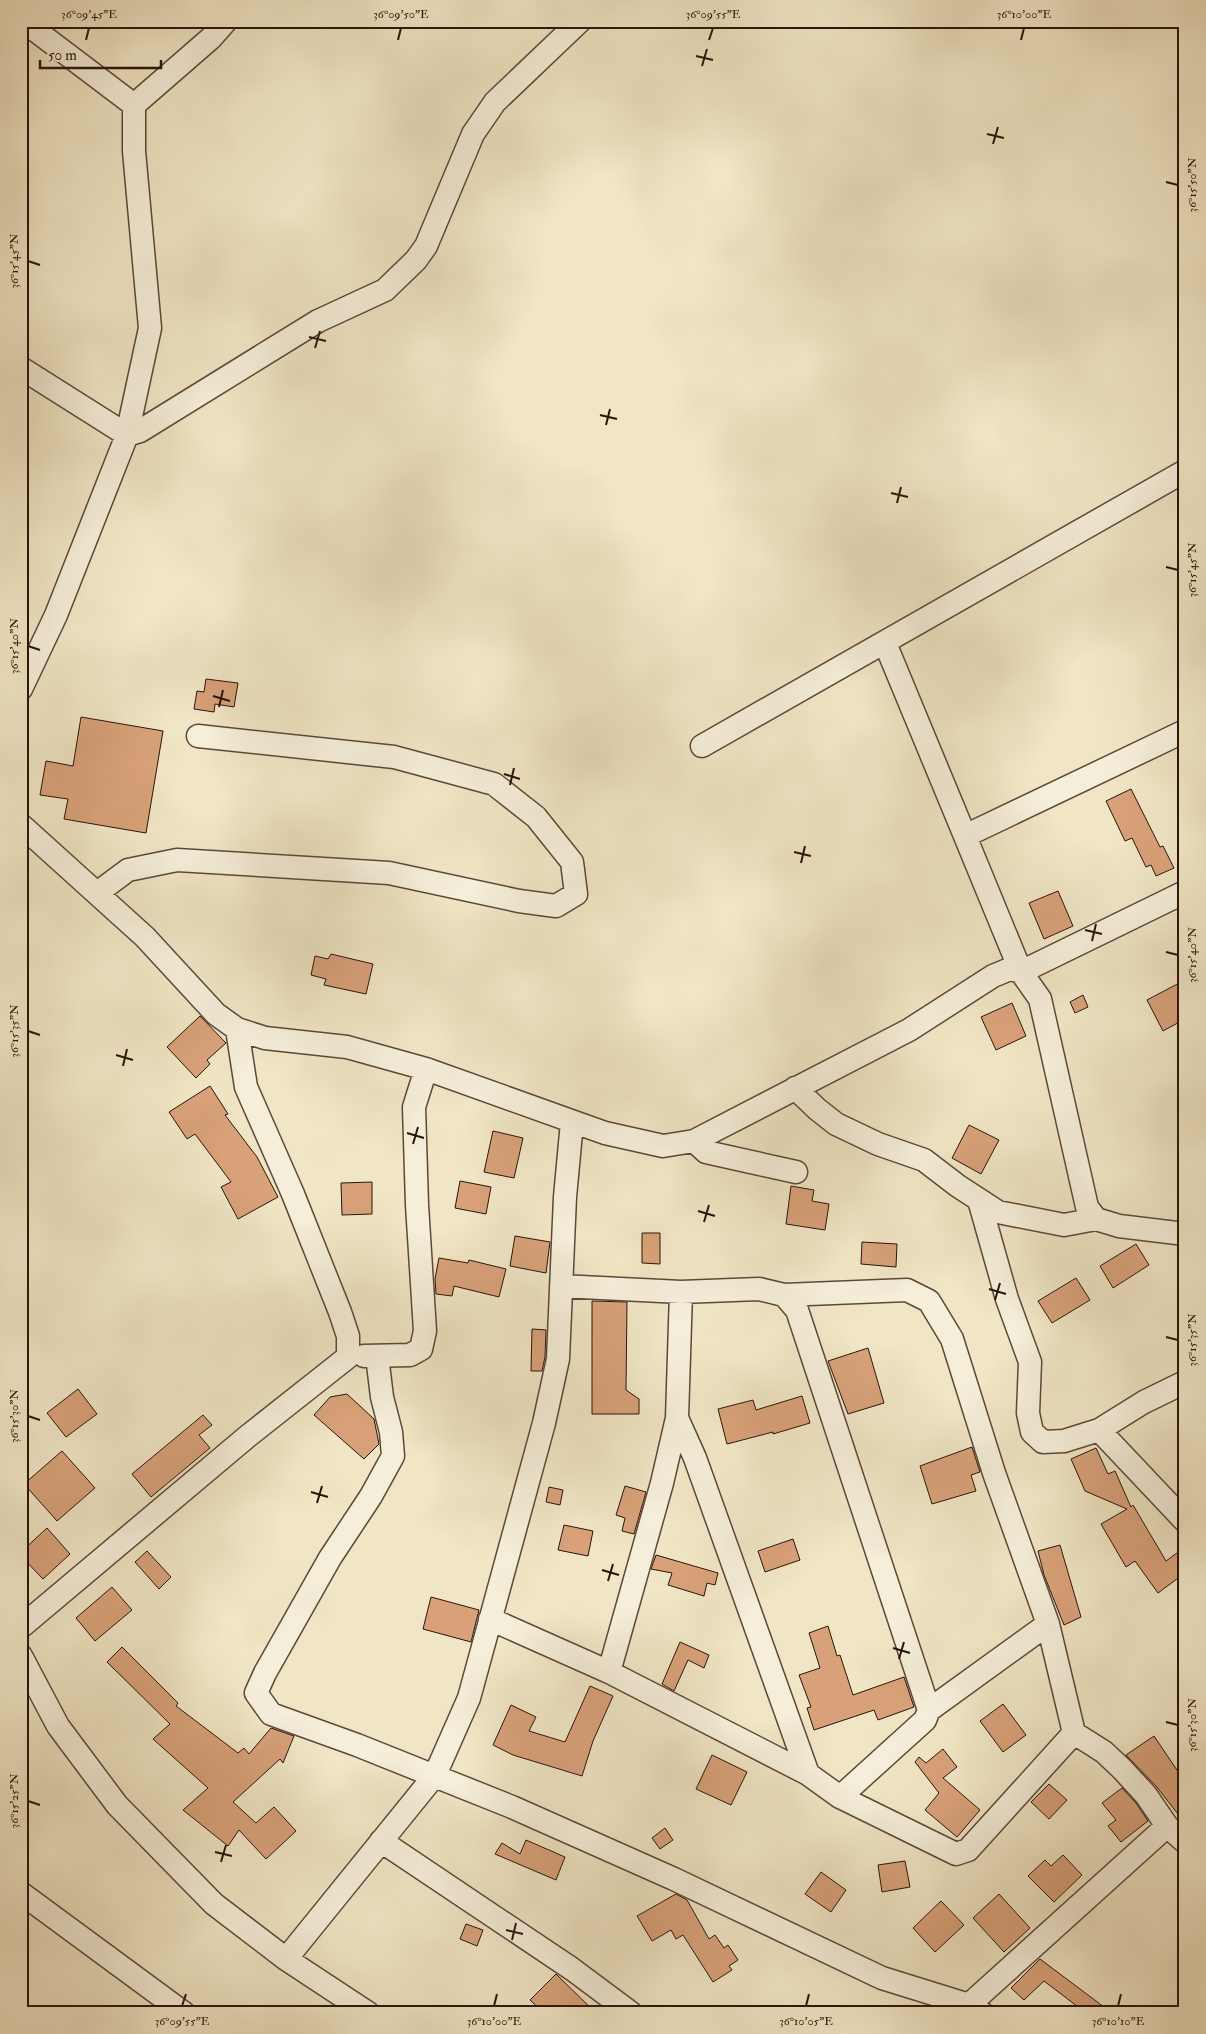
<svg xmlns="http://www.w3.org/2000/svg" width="1206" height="2034" viewBox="0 0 1206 2034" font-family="'IM FELL Double Pica',serif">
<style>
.building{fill:#d8a179;stroke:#29140c}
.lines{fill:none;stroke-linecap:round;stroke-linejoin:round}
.minor-casing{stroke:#5b483a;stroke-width:25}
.minor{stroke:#f5eed9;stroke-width:22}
.ticks{fill:none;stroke:#29140c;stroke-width:2}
.neatline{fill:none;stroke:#29140c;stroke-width:2}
.ticks-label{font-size:12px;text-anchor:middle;fill:#29140c}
</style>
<rect width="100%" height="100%" fill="#f0e5c4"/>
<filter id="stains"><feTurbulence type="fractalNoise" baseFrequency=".004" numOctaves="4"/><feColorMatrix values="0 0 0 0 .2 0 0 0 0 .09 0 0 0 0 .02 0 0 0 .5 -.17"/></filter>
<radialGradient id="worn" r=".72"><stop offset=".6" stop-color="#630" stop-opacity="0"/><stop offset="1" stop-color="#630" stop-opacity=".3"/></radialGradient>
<path class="building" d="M206,679L238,683L234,707L215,704L214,712L194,709L197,691L204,692Z
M81,717L163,731L146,833L64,819L68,799L40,795L46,761L73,766Z
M1131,789L1160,847L1163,846L1174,868L1156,876L1151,865L1146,867L1132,838L1125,841L1106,801Z
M1058,891L1073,926L1044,939L1029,903Z
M331,954L373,964L366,994L324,985L326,979L311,975L315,956L328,959Z
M1185,980V1019L1163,1031L1147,1000Z
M1083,995L1088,1007L1075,1013L1070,1002Z
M1012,1003L1026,1036L996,1050L981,1017Z
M200,1016L226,1043L207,1060L210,1064L196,1078L167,1047Z
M210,1086L228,1114L225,1115L257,1157L278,1197L238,1219L221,1187L231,1182L195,1134L187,1139L169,1112Z
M969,1125L999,1140L981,1174L952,1158Z
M493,1131L523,1138L514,1178L484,1172Z
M460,1181L491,1187L486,1214L455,1208Z
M372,1182V1214L342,1215L341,1183Z
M791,1186L814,1190L812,1201L829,1204L825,1230L786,1224Z
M642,1233H660V1264L642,1263Z
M515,1236L550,1242L546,1273L510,1266Z
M862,1242L897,1244L896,1267L861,1264Z
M1136,1244L1149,1265L1113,1288L1100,1266Z
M439,1258L468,1263L469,1260L506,1269L499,1297L454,1286L452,1296L436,1294L435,1279Z
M1076,1278L1090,1300L1052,1323L1038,1301Z
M592,1301L627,1302L626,1390L639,1399V1414H592Z
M532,1329L546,1330L545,1357L542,1371H531Z
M868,1348L884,1403L848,1414L828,1361Z
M78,1389L97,1414L66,1437L47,1413Z
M347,1394L374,1419L379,1444L364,1459L314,1415L330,1397Z
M802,1396L810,1423L773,1434V1432L727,1444L718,1409L753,1400L756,1410Z
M203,1415L212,1425L199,1435L210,1448L151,1497L132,1474Z
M972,1447L980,1472L971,1475L976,1491L932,1504L920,1466Z
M1096,1448L1108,1474L1115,1471L1131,1507L1133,1505L1166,1561L1185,1547V1573L1158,1593L1135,1561L1126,1567L1101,1524L1127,1509L1085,1491L1071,1459Z
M62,1451L95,1488L57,1521L24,1484Z
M625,1486L646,1492L634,1534L622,1531L625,1518L616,1515Z
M549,1487L563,1490L560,1505L546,1502Z
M564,1525L593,1531L588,1556L558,1550Z
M47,1528L70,1554L43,1579L21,1556V1552Z
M793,1539L800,1560L765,1572L758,1551Z
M1060,1545L1081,1617L1064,1625L1044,1575L1038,1551Z
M147,1551L171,1577L159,1589L135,1562Z
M656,1555L718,1573L715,1585L707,1583L704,1596L668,1585L672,1573L651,1569Z
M112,1587L132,1610L95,1641L76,1618Z
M431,1597L479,1610L471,1642L423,1629Z
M828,1626L837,1656L840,1655L853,1695L904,1677L914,1707L878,1720L874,1710L814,1730L807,1708L811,1707L799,1675L820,1668L809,1633Z
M680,1642L709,1655L704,1668L688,1660L674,1691L662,1684Z
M122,1647L178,1703L176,1706L238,1753L244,1748L249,1754L271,1728L294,1736L283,1763L280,1759L233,1802L256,1823L274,1807L296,1831L266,1859L239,1830L228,1846L183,1810L208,1788L153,1739L170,1724L107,1662Z
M590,1686L613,1696L593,1741L582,1776L513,1755L493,1745L511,1705L536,1717L529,1731L565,1742Z
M1003,1704L1026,1735L1003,1752L980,1721Z
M1154,1736L1185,1782V1823L1156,1786L1126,1755Z
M943,1749L957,1767L943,1778L980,1810L957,1837L925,1810L939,1793L915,1762L919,1757L926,1763Z
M712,1755L747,1772L731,1805L696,1789Z
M1049,1784L1067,1800L1049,1819L1031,1802Z
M1122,1788L1136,1803L1148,1821L1121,1842L1108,1826L1116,1820L1102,1803Z
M665,1828L673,1840L660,1849L652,1838Z
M526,1840L565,1857L556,1880L495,1854L502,1843L520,1854Z
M1063,1855L1082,1875L1054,1902L1028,1876L1045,1860L1051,1866Z
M905,1861L910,1887L882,1892L878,1865Z
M821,1872L846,1890L831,1912L805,1894Z
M676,1894L687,1900L709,1939L715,1935L724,1948L728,1945L738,1960L729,1966L732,1970L713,1982L683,1935L676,1939L671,1930L652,1941L637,1916Z
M999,1894L1030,1928L1004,1952L973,1918Z
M941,1901L964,1925L935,1952L913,1928Z
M466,1924L483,1930L477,1946L460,1939Z
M1040,1959L1112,2013H1086L1044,1981L1024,2000L1011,1988Z
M556,1974L596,2013H544L530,2000Z"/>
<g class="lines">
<defs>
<path id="minor" d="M23,21L134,105
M21,368L127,435L140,431L318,321L385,290L416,260L426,246L473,134L495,102L580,21
M885,643L965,836
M21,689L56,615L127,435L150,328L134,151V105L211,38L226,21
M1185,731L965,836L1021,972L1185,892
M702,746L1185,471
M21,825L145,937L216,1014L237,1029L265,1038L347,1047L426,1069L605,1133L663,1146L694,1141L909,1030L993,976L1010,969L1021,972L1040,999L1087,1207L1096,1219L1119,1226L1185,1234
M97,893L128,870L177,860L389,873L519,901L556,906L576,894L572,862L536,817L494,784L394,757L198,736
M795,1088L817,1109L836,1124L878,1144L924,1160L958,1186L998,1212L1064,1225L1096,1219
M694,1141L706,1152L796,1172
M979,1200L1007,1299L1030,1362L1028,1413L1032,1432L1043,1442L1064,1441L1099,1430L1144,1402L1185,1382
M561,1286L681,1292L759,1289L784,1295L797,1310L929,1710L925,1720L840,1797
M681,1292L677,1418L695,1458L808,1774
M784,1295L907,1290L929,1301L952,1339L994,1473L1048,1624L1074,1733
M364,1356L410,1355L421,1349L425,1331L417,1205L414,1107L426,1069
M377,1356L382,1397L391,1432L393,1456L371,1496L330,1558L265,1673L256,1693L271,1714L357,1745L512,1807L674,1879L882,1978L969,2005L982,2013
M1099,1430L1185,1521
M490,1619L609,1672L808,1774L840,1797L956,1854L968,1850L1074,1733L1104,1752L1122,1769L1146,1795L1167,1826L1185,1842
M21,1627L248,1436L348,1357V1336L340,1312L293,1194L246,1087L237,1029
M21,1656L58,1726L117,1805L214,1904L286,1959L368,2013
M609,1672L662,1483L677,1418
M929,1710L1048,1624
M381,1841L572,1969L631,2013
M21,1893L184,2013
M286,1959L435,1775L469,1698L544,1423L558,1359L565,1197L572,1122
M960,2013L1167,1826"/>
</defs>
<use href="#minor" class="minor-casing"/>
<use href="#minor" class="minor"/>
</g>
<path class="ticks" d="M86,40L89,28M398,40L401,28M709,40L713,28M1021,40L1024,28M696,56L713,60M702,66L707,49M987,134L1004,138M993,144L998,127M1166,182L1178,185M28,261L40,265M309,337L326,341M315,348L320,331M600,415L617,419M606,425L610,409M891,493L908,497M897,503L901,487M1166,567L1178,570M28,646L40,650M213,696L230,701M219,707L223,690M504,774L520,779M510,785L514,768M794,852L811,856M801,863L805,846M1085,930L1102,934M1092,941L1096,924M1166,952L1178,955M28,1031L40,1035M116,1055L133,1060M123,1066L127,1049M407,1133L424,1138M413,1144L418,1127M698,1211L715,1216M704,1222L709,1205M989,1289L1006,1294M995,1300L1000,1283M1166,1337L1178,1340M28,1416L40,1420M311,1492L328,1497M317,1503L322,1486M602,1570L619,1575M608,1581L613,1564M893,1648L910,1653M899,1659L904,1642M1166,1722L1178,1725M28,1801L40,1805M215,1852L232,1856M221,1862L226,1845M506,1930L523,1934M512,1940L516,1923M182,2006L186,1994M494,2006L497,1994M806,2006L809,1994M1118,2006L1121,1994"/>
<rect width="1206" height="2034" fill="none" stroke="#f0e5c4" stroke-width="55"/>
<path d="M40 60v8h121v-8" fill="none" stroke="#29140c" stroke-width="2.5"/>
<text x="48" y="60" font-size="15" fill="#29140c" stroke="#f5eed9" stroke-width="4" paint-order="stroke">50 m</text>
<rect x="28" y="28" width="1150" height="1978" class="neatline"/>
<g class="ticks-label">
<text x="89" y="18">36°09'45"E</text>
<text x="401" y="18">36°09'50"E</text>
<text x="713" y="18">36°09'55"E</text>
<text x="1024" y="18">36°10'00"E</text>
<text transform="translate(1192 185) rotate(-90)" y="4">36°15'50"N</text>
<text transform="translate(14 261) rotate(-90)" y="4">36°15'45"N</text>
<text transform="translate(1192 570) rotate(-90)" y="4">36°15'45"N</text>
<text transform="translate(14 646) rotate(-90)" y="4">36°15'40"N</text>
<text transform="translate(1192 955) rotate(-90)" y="4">36°15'40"N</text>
<text transform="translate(14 1031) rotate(-90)" y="4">36°15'35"N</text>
<text transform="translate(1192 1340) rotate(-90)" y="4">36°15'35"N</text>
<text transform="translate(14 1416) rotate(-90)" y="4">36°15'30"N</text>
<text transform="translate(1192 1725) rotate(-90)" y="4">36°15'30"N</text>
<text transform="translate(14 1801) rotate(-90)" y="4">36°15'25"N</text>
<text x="182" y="2025">36°09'55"E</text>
<text x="494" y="2025">36°10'00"E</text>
<text x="806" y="2025">36°10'05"E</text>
<text x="1118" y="2025">36°10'10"E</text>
</g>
<rect width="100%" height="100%" filter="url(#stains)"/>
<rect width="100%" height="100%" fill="url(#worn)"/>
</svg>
